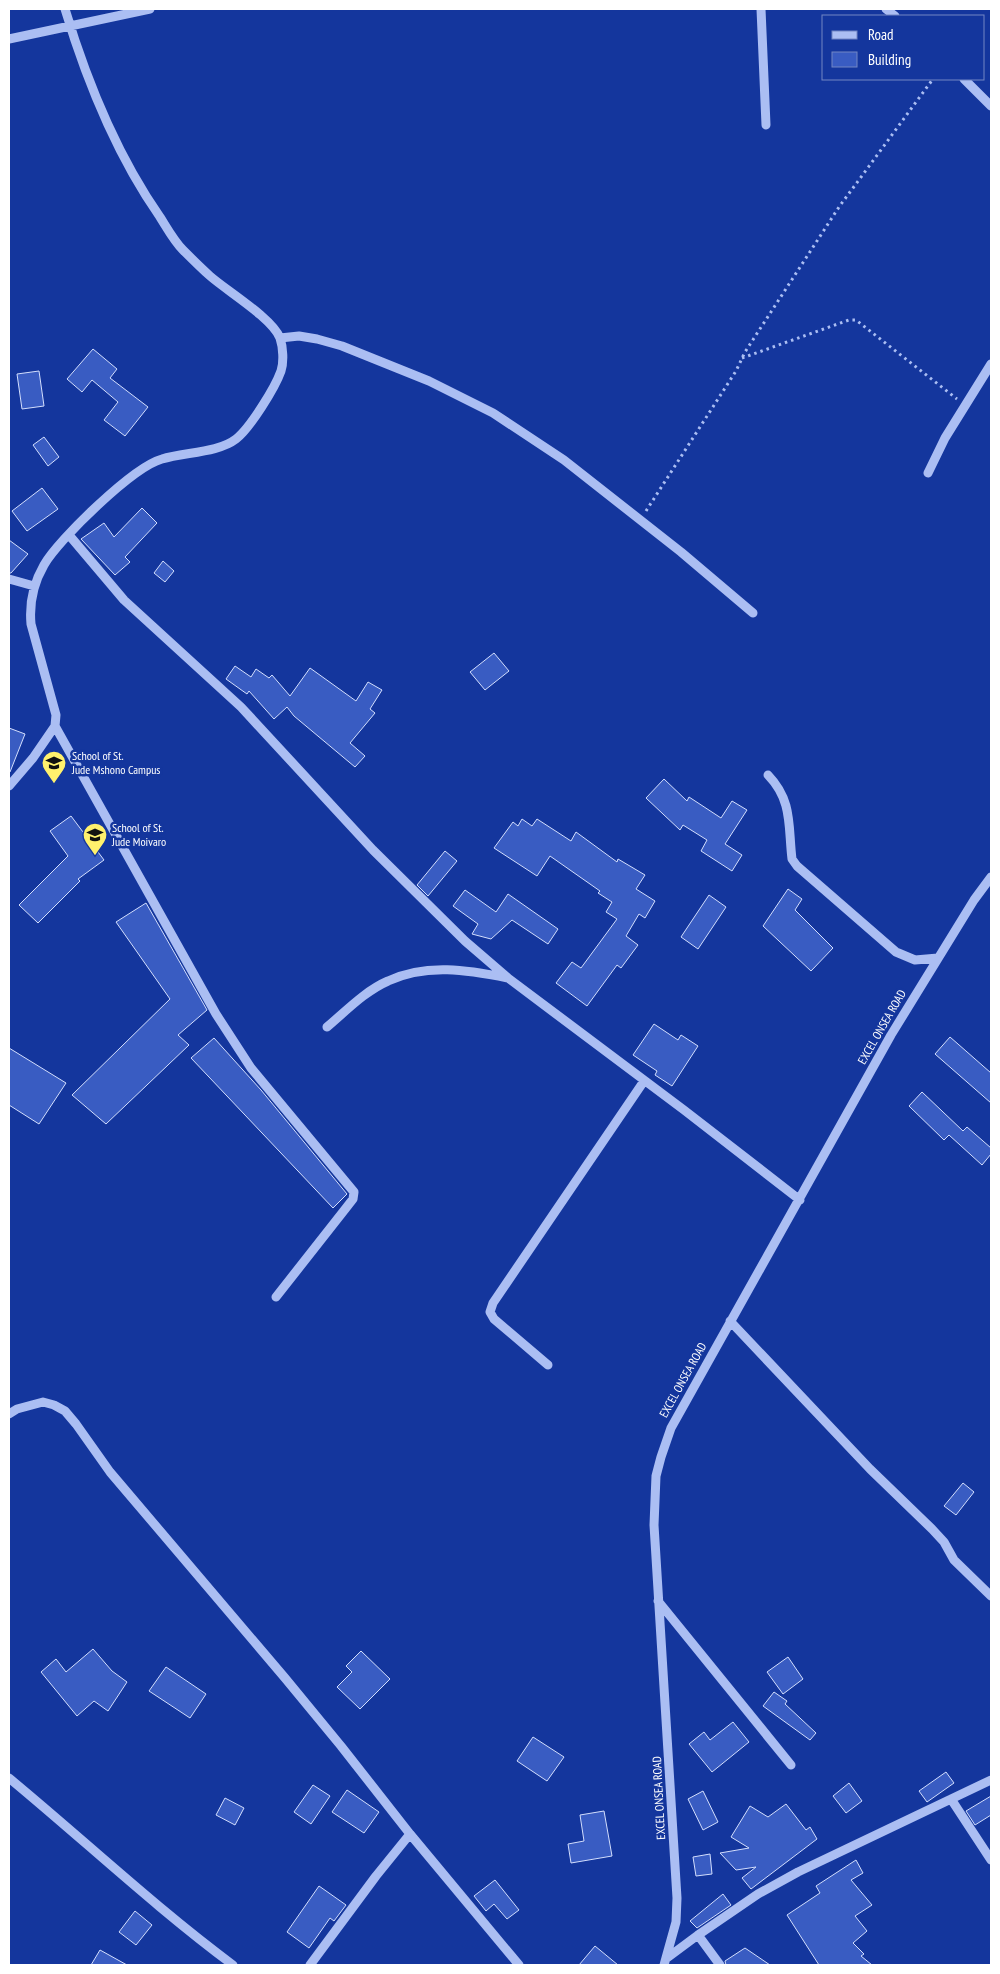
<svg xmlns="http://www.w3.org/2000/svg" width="1000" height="1974" viewBox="0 0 1000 1974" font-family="'PT Sans Narrow',sans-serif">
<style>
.building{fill:#395cc2;stroke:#d3defd}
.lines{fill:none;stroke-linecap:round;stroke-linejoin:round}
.path{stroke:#abbef3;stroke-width:3;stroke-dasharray:2.5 4;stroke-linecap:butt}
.minor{stroke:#abbef3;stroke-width:9}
.labels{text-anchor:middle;stroke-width:5;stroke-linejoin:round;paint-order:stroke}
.poi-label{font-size:12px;fill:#fff;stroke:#14369d;text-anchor:start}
.street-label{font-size:12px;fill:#fff;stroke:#14369d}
</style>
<rect width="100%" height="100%" fill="#14369d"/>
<path class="building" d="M93,349L117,369L110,378L148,407L125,436L104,420L118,402L92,380L82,392L67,379Z
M39,371L44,406L22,409L17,374Z
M44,437L59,457L48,466L33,445Z
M42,488L58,509L27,531L12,511Z
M142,508L157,523L125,557L130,562L115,575L81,539L104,523L114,537Z
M9,540L28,554L11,573H9Z
M163,561L174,571L165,582L154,573Z
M494,653L509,671L485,690L470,672Z
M235,666L251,677L256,669L269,678L272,675L290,696L310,668L356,701L368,682L382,690L370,709L375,713L350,743L365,756L355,767L294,716L287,707L274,719L249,691L247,694L226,679Z
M9,728L25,734L10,772H9Z
M664,779L687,801L689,797L721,818L732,801L747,810L725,844L742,855L732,871L701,851L707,840L683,825L680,830L646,798Z
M71,816L104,860L78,879L80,881L38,923L19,905L68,856L50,831Z
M522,819L532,826L537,819L571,841L576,832L617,862L618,859L645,875L636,889L655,901L645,918L639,914L626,936L638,945L621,968L617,965L587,1006L556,983L572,962L581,968L617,919L606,912L612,902L598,893L600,891L550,856L537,876L494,848L513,822L518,826Z
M445,851L457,861L428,896L417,885Z
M788,889L802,899L795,910L833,948L811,971L763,926Z
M465,890L496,912L508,894L558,929L548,944L512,920L491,939L472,934L478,924L453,906Z
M709,895L726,907L698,949L681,937Z
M146,903L207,1010L178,1035L189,1045L106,1124L72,1095L170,999L116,922Z
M654,1024L678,1040L681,1035L698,1046L672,1086L655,1075L657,1071L633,1055Z
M950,1037L991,1073V1103L935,1054Z
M214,1038L261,1090L347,1194L333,1208L191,1058Z
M9,1048L66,1083L39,1124L9,1105Z
M922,1092L963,1131L967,1127L991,1148V1154L982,1165L949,1135L944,1140L909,1106Z
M963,1483L974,1492L956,1515L944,1506Z
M93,1649L112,1671L127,1682L108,1711L94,1701L77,1716L41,1672L56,1659L66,1672Z
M361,1651L390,1679L360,1709L337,1687L352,1672L346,1666Z
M788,1657L803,1679L783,1694L767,1672Z
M166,1667L206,1694L190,1718L149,1691Z
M774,1692L787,1701L785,1704L816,1733L810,1740L763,1706Z
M733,1722L749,1742L712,1772L689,1744L704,1732L710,1740Z
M533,1737L564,1757L547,1781L517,1761Z
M946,1772L954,1783L927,1802L919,1791Z
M849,1783L862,1801L846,1813L833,1796Z
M313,1785L330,1796L311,1824L294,1812Z
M347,1790L379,1812L364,1833L332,1812Z
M703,1791L718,1822L703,1830L688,1799Z
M991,1796V1815L975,1825L966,1811Z
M225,1798L244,1808L235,1825L216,1815Z
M786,1804L806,1830L810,1827L817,1839L751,1889L742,1878L756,1867L736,1870L720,1853L749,1848L731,1837L750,1806L768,1817Z
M604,1811L612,1856L571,1863L568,1844L584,1841L580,1815Z
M710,1854L712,1874L696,1876L693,1857Z
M856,1860L863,1873L851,1880L872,1905L855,1916L867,1931L853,1943L864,1954L861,1956L872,1965H819L787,1915L820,1893L816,1886Z
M495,1880L519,1910L507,1919L494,1904L486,1911L474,1896Z
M319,1886L346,1905L334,1921L330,1918L309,1948L287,1932Z
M723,1894L731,1905L697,1928L690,1921Z
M135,1911L152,1925L136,1945L119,1932Z
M595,1946L618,1965H579Z
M745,1948L770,1965H726L725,1961Z
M100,1950L127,1965H91Z"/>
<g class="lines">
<path class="path" d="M742,358L849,320H856L957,399
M646,511L736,371L745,352L839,207L933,79"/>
<path class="minor" d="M761,9L766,125
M886,9L895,16
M9,39L150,9
M964,79L991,106
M280,338L299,336L317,339L342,346L429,381L493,413L564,460L681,552L753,613
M928,473L945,438L991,364
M69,535L124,600L241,707L373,850L465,941L508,978L684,1110L800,1200
M9,579L34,586
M55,726L216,1014L251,1068L354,1192L353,1199L346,1208L276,1297
M768,775C793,801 788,826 792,859L797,866L896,952L915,960L938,958
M9,786L33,758L55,726L56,715L31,624C29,602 33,584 44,565C59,539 133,467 162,459C184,452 218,453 236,439C250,428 275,388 281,371C284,362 283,347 280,338C272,318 227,291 210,276C201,268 192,259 183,250C174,241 167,228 160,217C116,154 87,82 65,9
M327,1027C346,1011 365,991 388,981C426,963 468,970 508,978
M730,1321L870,1469L932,1529L944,1542L954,1560L991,1596
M548,1365L494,1319L490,1312L493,1303L644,1081
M9,1414L17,1409L43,1402L54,1405L65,1411L76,1424L110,1472L285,1678L341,1746L410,1834L519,1965
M658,1601L791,1765
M9,1778C84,1840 155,1907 233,1965
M951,1799L991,1860
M698,1935L720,1965
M667,1958L698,1935L758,1894L798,1872L991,1780
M310,1965L376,1876L410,1834
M664,1965L676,1922L677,1898L654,1525L656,1476L661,1457L671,1428L891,1035L974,900L991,877"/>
</g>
<defs>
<symbol id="school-pin" viewBox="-11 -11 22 30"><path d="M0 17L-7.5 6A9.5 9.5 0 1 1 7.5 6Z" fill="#fff16d" stroke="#14369d"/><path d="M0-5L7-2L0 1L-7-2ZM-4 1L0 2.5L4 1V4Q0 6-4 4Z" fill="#111"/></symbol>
</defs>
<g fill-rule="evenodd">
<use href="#school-pin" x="40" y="749" width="28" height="38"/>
<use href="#school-pin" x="81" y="821" width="28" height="38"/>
</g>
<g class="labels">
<g class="poi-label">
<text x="72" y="760">School of St.<tspan x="72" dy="14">Jude Mshono Campus</tspan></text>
<text x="112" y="832">School of St.<tspan x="112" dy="14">Jude Moivaro</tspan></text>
</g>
<g class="street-label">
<text transform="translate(882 1027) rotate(-60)" y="4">EXCEL ONSEA ROAD</text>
<text transform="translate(683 1380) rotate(-61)" y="4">EXCEL ONSEA ROAD</text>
<text transform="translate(659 1798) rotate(-93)" y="4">EXCEL ONSEA ROAD</text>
</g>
</g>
<rect width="1000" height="1974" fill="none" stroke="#ffffff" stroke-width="20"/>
<rect x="822" y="15" width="162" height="65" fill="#14369d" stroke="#7286c4"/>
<rect x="832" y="31" width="25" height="8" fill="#abbef3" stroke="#7286c4"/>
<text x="868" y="40" font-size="15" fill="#ffffff">Road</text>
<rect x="832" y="52" width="25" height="15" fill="#395cc2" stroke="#7286c4"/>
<text x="868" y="65" font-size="15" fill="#ffffff">Building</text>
</svg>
